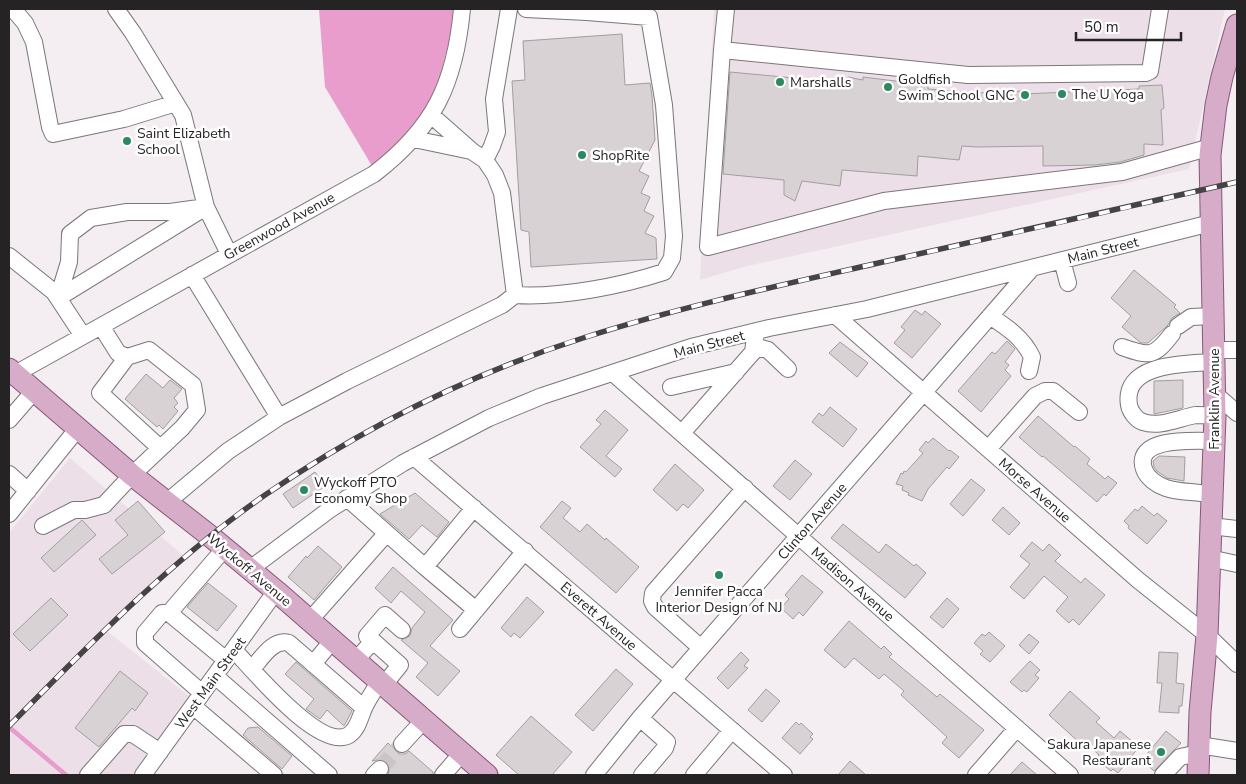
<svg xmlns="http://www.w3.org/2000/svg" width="1246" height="784" viewBox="0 0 1246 784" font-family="'Nunito Sans',sans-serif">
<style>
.built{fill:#eddfe8}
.forest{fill:#e89dcd}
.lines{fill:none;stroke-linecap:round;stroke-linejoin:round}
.stream{stroke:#e79ccc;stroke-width:4.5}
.building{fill:#d8d2d5;stroke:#a39da1}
.minor-tunnel{stroke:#cbc5c8;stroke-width:16;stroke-dasharray:16 8;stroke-linecap:butt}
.minor-casing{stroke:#7b7679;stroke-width:18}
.major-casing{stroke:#865877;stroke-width:23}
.minor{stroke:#fff;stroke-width:16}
.major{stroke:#d6acc8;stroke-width:21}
.rail-casing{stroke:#464345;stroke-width:5.5}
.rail{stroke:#fff;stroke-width:4;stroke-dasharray:11;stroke-linecap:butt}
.poi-dot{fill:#2b8961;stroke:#fff;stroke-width:2}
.labels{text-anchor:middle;stroke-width:5;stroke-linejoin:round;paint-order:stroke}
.poi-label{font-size:14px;fill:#252324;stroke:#fff;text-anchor:start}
.street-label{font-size:14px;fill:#252324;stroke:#fff}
</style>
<rect width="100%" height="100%" fill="#f4edf1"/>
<path class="built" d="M714,9H1225L1189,169L747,266L700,280Z
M70,458L186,558L107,631L194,700L140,775H9V533Z"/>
<path class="forest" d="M319,9H457L431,113L375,171L325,87Z"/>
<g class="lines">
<path class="stream" d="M9,727L66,775"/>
</g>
<path class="building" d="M622,34L625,85L650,83L652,96L655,140L639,171L649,176L641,193L650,197L644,211L654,216L645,233L656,238L657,259L531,267L529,232L521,230L512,81L525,80L523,41Z
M730,72L847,83L848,77L863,80V77L928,85V89L976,93L1023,91V94L1139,89V86L1162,85L1164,108L1161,110L1163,145L1144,144V155L1120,162L1095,165L1043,166V146L977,147L962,146L959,160L918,156L917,176L842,170L840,186L802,181L795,201L784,195V180L723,174Z
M1134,270L1176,305L1174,307L1180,313L1172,318L1168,325L1148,343H1141L1122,327L1131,316L1111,298Z
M915,310L922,315L925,311L941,324L912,358L894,343L905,330L901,327Z
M1007,341L1015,349L1005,362L1009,365L1005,370L1011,376L981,412L958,391L992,352L995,354Z
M840,342L868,363L857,377L829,353Z
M146,374L163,388L170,380L182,389L174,398L178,403L174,407L178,411L163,429L159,425L157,427L125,399Z
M1183,380V408L1154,414V381Z
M830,407L857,429L843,447L812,422L819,413L823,416Z
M605,410L628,430L606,456L622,469L615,477L580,447L601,424L596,420Z
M1038,416L1074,447L1075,446L1090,459L1087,464L1105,479L1108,476L1117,483L1106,496L1104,494L1097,502L1043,456L1042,457L1019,437Z
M933,438L949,451L950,450L959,457L949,469L947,467L928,489L922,501L908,495L909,493L902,490L903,486L896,484L901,473L903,474L904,471L906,472L923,453L919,450L926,441L928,443Z
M1159,456L1185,457L1184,481L1167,478L1157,471L1154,467L1153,461Z
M795,460L812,474L790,500L773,486Z
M675,464L704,490L688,508L683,504L677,511L653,490Z
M315,472L325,486L293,508L283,494Z
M971,479L985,490L963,516L950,504Z
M415,493L449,522L437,537L422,525L409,539L380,514Z
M138,501L165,532L112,574L99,559L128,535L115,520Z
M562,501L571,508L563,518L580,532L587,524L605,540L606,538L639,567L616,593L540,527Z
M1142,506L1154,516L1157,513L1167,521L1147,544L1128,528L1129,526L1124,521L1135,509L1138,511Z
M1003,507L1020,523L1009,535L992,520Z
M82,520L96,535L54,572L41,558Z
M843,524L879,553L886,544L914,566L916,564L926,573L905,598L831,538Z
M1032,542L1043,551L1049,544L1061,555L1055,561L1081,583L1085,578L1105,595L1079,625L1073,619L1069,623L1056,611L1068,597L1044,576L1024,599L1010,587L1030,564L1020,556Z
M318,546L342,567L314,600L288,577L306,556L307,558Z
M393,567L453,620L430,646L460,671L438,696L416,677L428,663L401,640L410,636L412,628L425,612L401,591L391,603L375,588Z
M802,575L823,592L803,616L799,612L793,619L781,608L789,599L785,595Z
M208,583L237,606L217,631L187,607Z
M527,597L544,612L520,638L514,633L511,637L501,628Z
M51,598L68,615L30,651L13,634Z
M947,598L959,609L943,628L930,617Z
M849,621L881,649L884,646L892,654L889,657L937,697L940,694L984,730L959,758L942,743L947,737L901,695L904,691L884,674L879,679L854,658L845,668L824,650Z
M989,632L1005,646L990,662L980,654L983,651L974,643L982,634L985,636Z
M1029,634L1039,642L1029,654L1019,645Z
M741,652L749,660L744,666L748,668L728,689L717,678Z
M1159,652L1178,653L1176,683L1184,684L1182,706H1179V713L1159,712L1162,683H1157Z
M1030,661L1040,670L1035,675L1039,678L1027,692L1024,690L1022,692L1010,682Z
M296,662L352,711L344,726L327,710L320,719L306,709L314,699L285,674Z
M616,669L633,684L593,731L575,715Z
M120,671L148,693L135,711L132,708L99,747L75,728Z
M766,689L780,701L762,722L748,710Z
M1070,691L1100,718L1096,722L1114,738L1120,731L1139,747L1118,773L1113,769L1111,771L1096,759L1099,755L1084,741L1081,744L1049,715Z
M531,716L572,752L552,775H519L496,755Z
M796,722L799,725L801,723L813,734L810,737L813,739L800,754L782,738Z
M258,727L292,756L282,769L243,735L248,728Z
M1166,731L1181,743L1154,771L1142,760Z
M388,743L399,754H405L409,751L433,772V775H388L390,767L387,762L382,759L372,761Z
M850,761L866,775H838Z
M1022,762L1037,775H1010Z"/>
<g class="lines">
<path class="minor-tunnel" d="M380,769L402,744"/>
<defs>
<path id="minor" d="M13,9L25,23L34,42L50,127L53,134L124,119L176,103
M116,9L133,33L183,115L206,207L229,254
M726,9L722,50L968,75L1146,73L1150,71L1160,9
M722,50L708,247L884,201L1122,172L1211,147
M414,139L471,151
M485,160L492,146L497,132L494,99L509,9
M9,256L54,292L83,336
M1062,260L1068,283
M192,275L279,417
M515,295C560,298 621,286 664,272L672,258L674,236L664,105L649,17L587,12L526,9
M58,298L69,262L70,234L91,218L127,212H170L206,207
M58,298L201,210
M835,315L1138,580L1207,635L1237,664
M990,316C1008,328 1023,338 1032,357L1029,371
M101,326L118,353L127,357
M1178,326L1191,317L1213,316
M754,346L768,350L788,369
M1122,347C1150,357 1154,357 1172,334
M1214,350H1237
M1214,362C1187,364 1122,362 1129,405C1130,411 1136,420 1143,422C1159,428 1179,418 1196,415C1202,415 1209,415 1215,416
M613,373L1070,775
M15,374L374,174C434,128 455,84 462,9
M671,387L736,372
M1215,394L1237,413
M9,420L35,390
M682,433L753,352L756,331
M988,449L1035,396L1045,391H1053L1079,412
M414,457L784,775
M9,474L28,491
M1212,495C1197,491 1180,493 1166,488C1157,485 1147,478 1144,469C1133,436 1196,441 1214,441
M347,498L425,567L476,610
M166,503L228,451L279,417L347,381L502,305L515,295L502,193L495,175L485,160L473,152L431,115
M9,514L78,428
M43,526L74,510H85L104,505L132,475L182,428L197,410L193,385L149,350L127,357L100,393L160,448
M1210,526L1237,529
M1209,558L1237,564
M425,567L474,508
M250,569L329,510L403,463L489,418L542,396L691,347L769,328L867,309L1211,223
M169,613L225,548
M310,620L386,534
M460,629L525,551
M373,641L367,636L385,615L402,630
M701,648L655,607L652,601L653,593L745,488
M234,650C252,669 320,752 349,735C358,729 360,717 364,708C368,699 374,691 379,682
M355,661L373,641L400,665L383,686
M313,664L332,641
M252,669C261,659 273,638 289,643L364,708
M215,676L329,775
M202,693L145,643V633L162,613H169L226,660
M193,706L274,775
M640,718L667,742L665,748L642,775
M402,744L424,720
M1199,745L1237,751
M88,775L124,734H133L160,752
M143,775L276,591
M374,775L380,769
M443,775L462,753
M594,775L640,718L1032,268
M694,775L732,730
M976,775L1017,728
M1163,775L1180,757L1199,753"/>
<path id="major" d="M9,369L132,475L210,536L276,591L487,775
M1198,775L1200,712L1207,635L1215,416L1210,155L1216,105L1222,77L1237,25"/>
</defs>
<use href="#minor" class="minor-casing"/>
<use href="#major" class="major-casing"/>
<use href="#minor" class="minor"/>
<use href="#major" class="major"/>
<defs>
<path id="rail" d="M9,726C90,644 170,561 265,495C363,428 472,373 586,337C680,307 777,286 874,264C995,237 1116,210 1237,182"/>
</defs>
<use href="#rail" class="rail-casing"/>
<use href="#rail" class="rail"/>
</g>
<g class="poi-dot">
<circle cx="780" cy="82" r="5"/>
<circle cx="888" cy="87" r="5"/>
<circle cx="1062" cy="94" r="5"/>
<circle cx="1025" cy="95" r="5"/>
<circle cx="127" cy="141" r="5"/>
<circle cx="582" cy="155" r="5"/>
<circle cx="304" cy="490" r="5"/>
<circle cx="719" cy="575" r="5"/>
<circle cx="1161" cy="752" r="5"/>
</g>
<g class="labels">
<g class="poi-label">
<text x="898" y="84">Goldfish<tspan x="898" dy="16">Swim School</tspan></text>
<text x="790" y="87">Marshalls</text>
<text x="1072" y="99">The U Yoga</text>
<text x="1015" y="100" text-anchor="end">GNC</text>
<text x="137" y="138">Saint Elizabeth<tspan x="137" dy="16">School</tspan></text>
<text x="592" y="160">ShopRite</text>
<text x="314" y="487">Wyckoff PTO<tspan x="314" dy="16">Economy Shop</tspan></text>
<text x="719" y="596" text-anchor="middle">Jennifer Pacca<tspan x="719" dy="16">Interior Design of NJ</tspan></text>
<text x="1151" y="749" text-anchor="end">Sakura Japanese<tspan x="1151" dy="16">Restaurant</tspan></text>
</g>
<g class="street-label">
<text transform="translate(279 226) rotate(-29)" y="5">Greenwood Avenue</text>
<text transform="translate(1103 250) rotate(-14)" y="5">Main Street</text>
<text transform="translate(709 344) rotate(-15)" y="5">Main Street</text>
<text transform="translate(1214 399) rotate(-90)" y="5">Franklin Avenue</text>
<text transform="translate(1035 490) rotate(41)" y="5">Morse Avenue</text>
<text transform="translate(812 521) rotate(-49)" y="5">Clinton Avenue</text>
<text transform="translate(250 570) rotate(40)" y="5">Wyckoff Avenue</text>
<text transform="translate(853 584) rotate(41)" y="5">Madison Avenue</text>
<text transform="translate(599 616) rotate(41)" y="5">Everett Avenue</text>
<text transform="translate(210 683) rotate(-54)" y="5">West Main Street</text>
</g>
</g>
<rect width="1246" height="784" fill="none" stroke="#252324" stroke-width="20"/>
<path d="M1076 32v8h105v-8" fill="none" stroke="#252324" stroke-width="2.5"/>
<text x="1084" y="32" font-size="15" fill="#252324" stroke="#ffffff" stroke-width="4" paint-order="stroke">50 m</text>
</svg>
